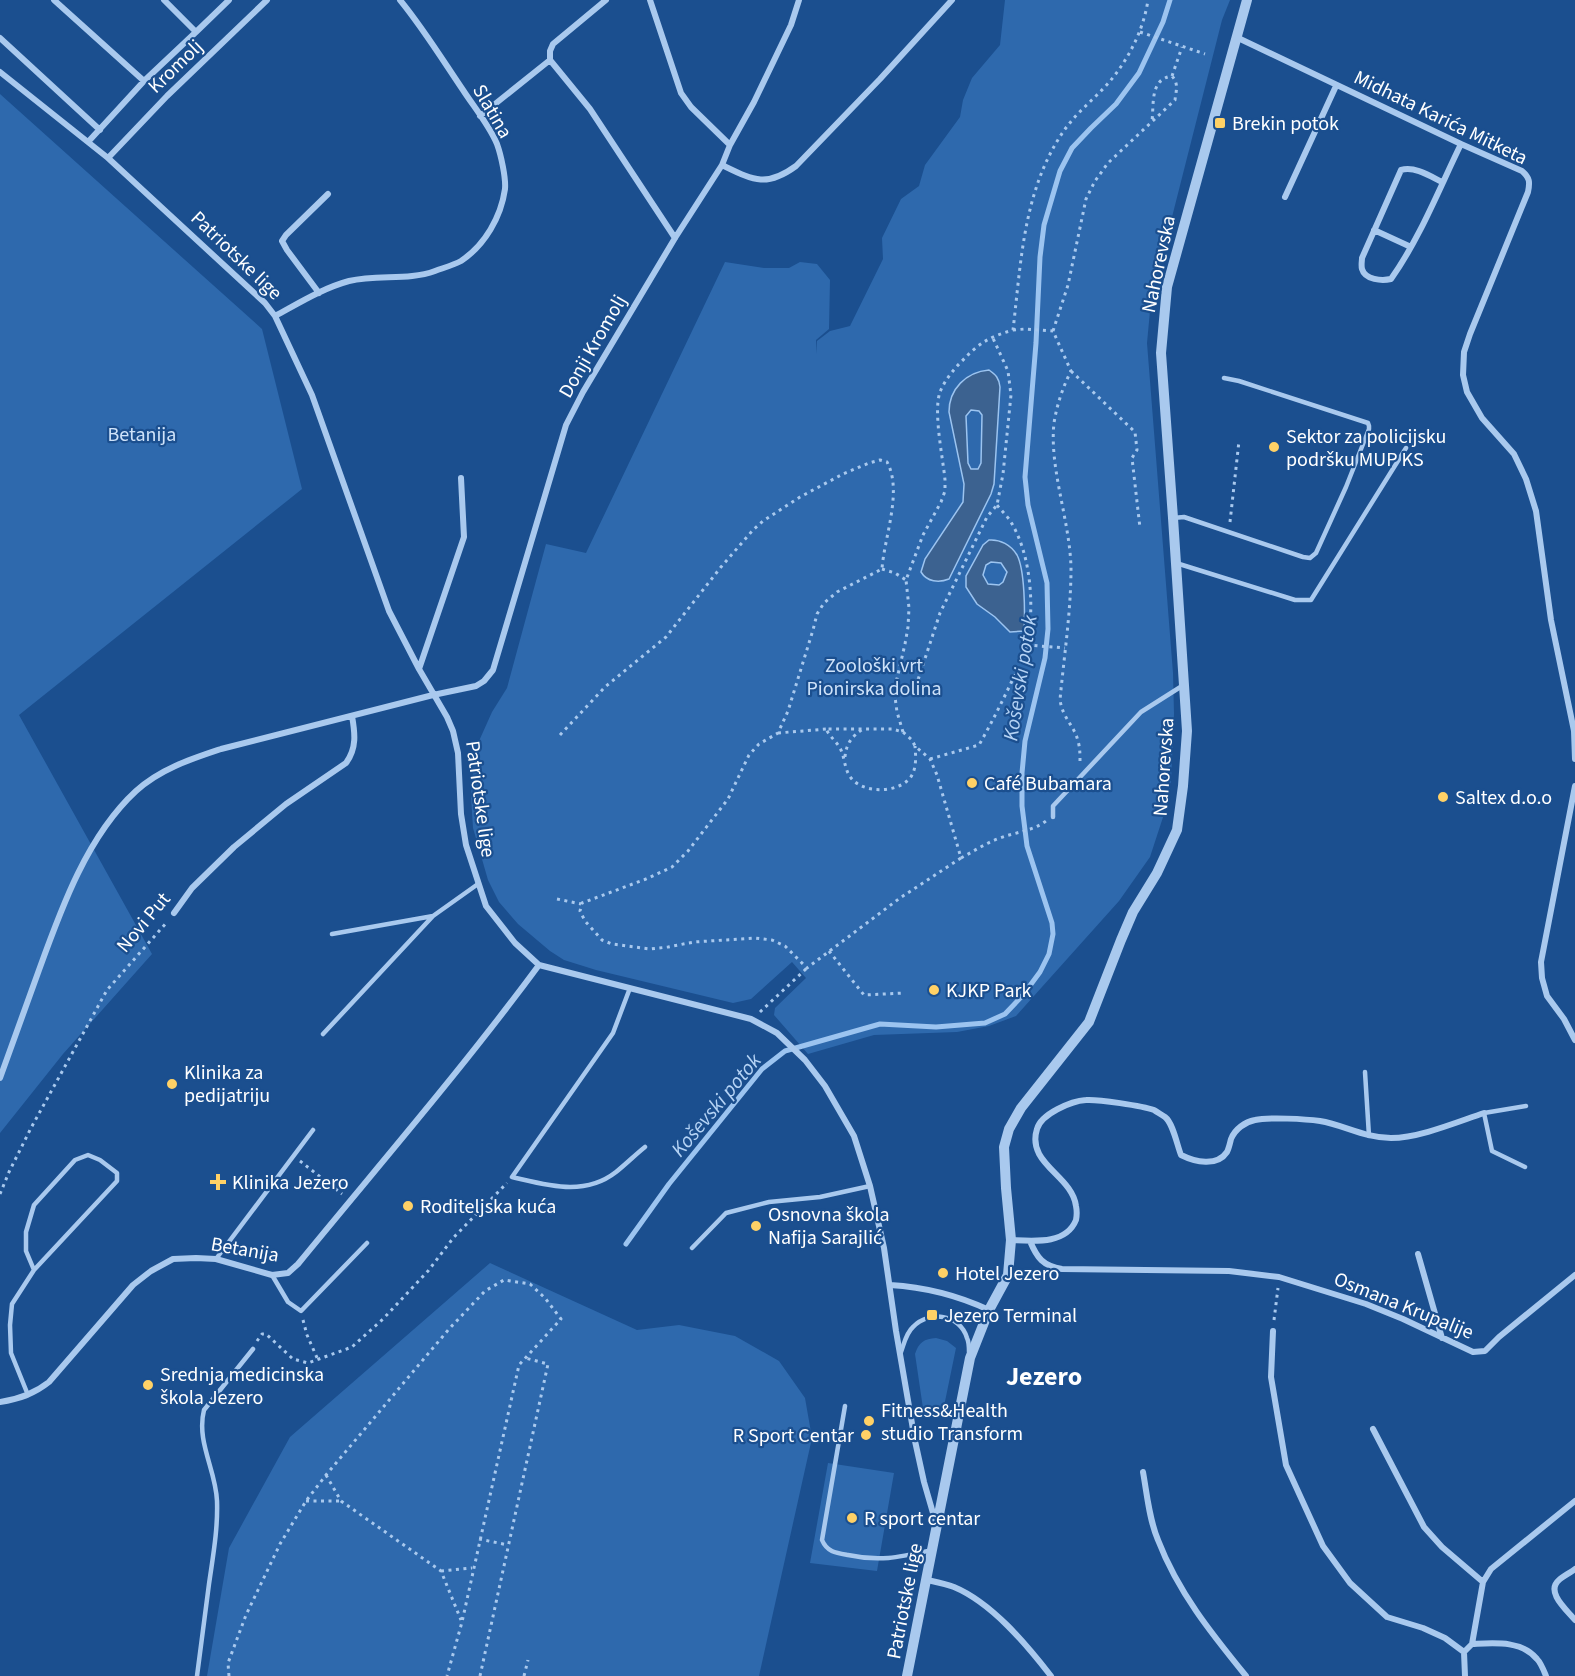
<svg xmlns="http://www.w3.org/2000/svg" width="1575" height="1676" viewBox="0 0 1575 1676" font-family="'Source Sans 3',sans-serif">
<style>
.green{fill:#2e69ad}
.water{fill:#3c6290;stroke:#9cc4f0;stroke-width:1.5;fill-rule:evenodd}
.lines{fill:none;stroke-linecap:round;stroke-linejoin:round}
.stream{stroke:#9cc4f0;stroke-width:5}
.path{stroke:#a9c9ee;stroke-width:3;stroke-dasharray:3 4.5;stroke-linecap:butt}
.service{stroke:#a9c9ee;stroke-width:4.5}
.minor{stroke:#a9c9ee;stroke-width:6}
.tertiary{stroke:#a9c9ee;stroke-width:10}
.poi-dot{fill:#ffd166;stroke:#1b4f8f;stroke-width:2}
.labels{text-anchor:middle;stroke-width:4.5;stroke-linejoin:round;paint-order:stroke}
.street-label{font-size:20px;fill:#fff;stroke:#1b4f8f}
.poi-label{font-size:20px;fill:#fff;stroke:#1b4f8f;text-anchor:start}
.park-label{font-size:20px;fill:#cfe3fa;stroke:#1b4f8f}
.water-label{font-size:21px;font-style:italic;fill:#b5d3f5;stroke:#1b4f8f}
.district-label{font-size:26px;font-weight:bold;fill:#fff;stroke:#1b4f8f}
</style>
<rect width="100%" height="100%" fill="#1b4f8f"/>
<path class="green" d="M1005,0H1230L1222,20L1154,288L1150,311L1147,343L1173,673L1174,714L1171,781L1166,808L1150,857L1119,901L1016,1016L989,1026L957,1032L874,1035L808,1054L774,1015L775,1008L806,978L792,962L751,999L733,1003L596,970L564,960L550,951L518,924L499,902L488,880L473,828L471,796L474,760L479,741L492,712L507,688L546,544L586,553L725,262L764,268H789L800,262L817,264L830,280L829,329L816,340L817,354V341L830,331L850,326L883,259L882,238L901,199L919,186L925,165L960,117L963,100L972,78L1000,45Z
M0,94L262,329L302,489L19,715L152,954L63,1054L0,1133Z
M490,1263L637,1330L679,1325L735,1336L779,1361L805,1398L812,1438L759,1676H207L229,1548L290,1437Z
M936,1338L947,1341L956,1348L942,1416L924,1415L915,1354C919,1342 924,1339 936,1338Z
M828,1463L894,1473L877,1571L810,1563Z"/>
<path class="water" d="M989,370C996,375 999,378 1000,387L994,484L991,494L949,579C939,583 927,582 921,572L925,559L963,502L964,484L949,412C949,389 966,372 989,370ZM971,410L979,411L982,415L981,463L978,469H971L968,463L966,416Z
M989,540C1000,539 1011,545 1017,555C1025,570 1025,613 1024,631L1010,632L995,617L977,604L966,587V576L983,545ZM991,562L1001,563L1007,572L1003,582L999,585L988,584L983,575L986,565Z"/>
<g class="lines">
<path class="stream" d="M626,1244L669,1184L762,1069L785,1051L880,1024L936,1027L985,1023L1005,1014L1023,995L1040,972L1049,954L1053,934L1052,923L1027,846L1022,806V773L1025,741L1045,658L1048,629L1047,583L1028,505L1025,477L1036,343L1040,257L1044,225L1060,171L1072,148L1091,128L1116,104L1139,73L1163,22L1170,0"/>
<path class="path" d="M1140,32L1205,54
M1172,76L1182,47
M1013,330L1025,329L1053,331L1071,371C1063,387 1057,404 1054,423C1049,468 1070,521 1071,568C1071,612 1064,656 1060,700C1063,719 1074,725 1078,741C1080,748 1080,754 1080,761
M1053,331L1068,285L1086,199L1095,181L1108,163L1175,100C1176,91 1179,84 1172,76C1150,79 1154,103 1152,121
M1071,371L1135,432L1137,450L1132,458L1140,528
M1230,522L1239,441
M882,569L895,573L906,580
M1027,645L1065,648
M896,683L915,689L940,613L987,517L997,505L1003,474L1011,395L1008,371L992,336
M903,732L897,712L895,697L896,683L905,644L908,627L909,608L906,580L923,535L941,502L945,491V480C943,458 933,412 940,392C945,380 953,370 962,361C979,343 989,337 1013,330C1021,263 1023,191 1063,132C1073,117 1087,105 1100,92C1124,68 1143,34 1148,0
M778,733L826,729
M560,735L605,687L666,637L721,567L753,530L763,521L800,497L843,474L869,463L880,460L887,462C903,491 884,538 882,569L837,592L824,603L817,614L813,630L788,711L778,733L759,744L749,755L728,799L688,851L672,867L646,879L582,903L580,911L585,921L602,940L612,944L650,949L668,947L694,942L755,938L772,940L785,946L807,968L900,898L961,858L937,775L930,759L915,746L912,740L903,732L892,729H826C830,737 836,741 840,748C845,757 844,769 851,778C863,793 893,793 907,781C917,773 916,758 915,746
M845,757C846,744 852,736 863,729
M930,759L979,745C991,724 1001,704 1011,683C1017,671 1024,658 1027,645C1035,606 1031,552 1009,519C1005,514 1001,510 997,505
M961,858C974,851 986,843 1000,838C1016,832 1033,831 1046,821
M557,899L581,904
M829,951L864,995L904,993
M760,1012L807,968
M300,1161L342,1194
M0,1194L9,1172L31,1128L107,990L167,922
M303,1320L307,1335L318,1360
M1274,1320L1278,1288
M257,1341L262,1334H266L293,1359L308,1363L352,1347L383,1319L428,1271L454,1237L507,1183
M326,1475L341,1501L441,1571L461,1620
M306,1501H341
M479,1539L508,1545
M441,1571L472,1568
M229,1676L228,1663L246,1615L280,1544L306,1501L326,1475L449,1329L485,1291L504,1280L530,1284L545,1298L561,1319L519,1365L462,1622L447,1676
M480,1676L548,1364L525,1358
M524,1676L528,1660"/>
<path class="service" d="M1173,518L1184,517L1303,557L1310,558L1316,553L1346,487L1369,429V426L1368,423L1239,381L1224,378
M1176,563L1295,600H1311L1406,448
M1053,817V806L1141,712L1182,686
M332,934L433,916
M630,988L613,1033L512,1177C547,1185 584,1197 616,1172C626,1164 635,1155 645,1147
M323,1034L433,916L478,884
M1365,1072L1369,1136
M1525,1167L1492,1151L1484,1113L1526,1106
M692,1248L726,1213L769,1202L820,1197L870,1186
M216,1259L313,1130
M272,1275L288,1302L301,1311L367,1243
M901,1352C904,1344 906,1333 913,1327C929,1310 960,1314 967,1338C969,1342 969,1348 969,1352
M28,1395L11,1353L10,1325L12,1304L34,1270L117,1181V1173L100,1160L88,1155L75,1160L34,1205L26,1232V1251L34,1270
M845,1406L822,1540C827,1552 836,1553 848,1555C880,1562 900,1557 932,1550
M197,1676C201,1645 205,1615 209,1584C213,1556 218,1529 217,1501C216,1470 196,1442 204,1410L253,1349"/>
<path class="minor" d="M54,0L144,81L88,142
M606,0L553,44L550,51V60L590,109L675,238
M650,0L681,93L691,107L730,145
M196,32L229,0
M1236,37L1461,144L1522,171C1530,178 1530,182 1528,192L1470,334L1464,352L1463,375L1467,392L1482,418L1514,454L1526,479L1536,511L1551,620L1574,731L1575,759
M0,38L100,130
M0,72L108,158L265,303L275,316L312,395L389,611L419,669L447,717L453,731L458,753L461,814L466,845L486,906L515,943L539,965L751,1019L777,1033L805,1060L825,1086L854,1136L870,1186L884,1248L896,1331L915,1441L924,1482L935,1520
M144,81L196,32L164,0
M480,116L550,60
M108,158L167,96L267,0
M722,165C753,180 766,188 796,166L880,79L952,0
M1442,182C1430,176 1415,166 1401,170L1362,258C1362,261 1361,265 1362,269C1365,280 1382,281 1391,279C1420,238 1439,189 1461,144
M1285,197L1336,86
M1374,230L1411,247
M319,293L287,250L282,241L286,235L328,194
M275,316C299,303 323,288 349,281C378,274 408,281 435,271C443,268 454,265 461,261C485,245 501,217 505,189C506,178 501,155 497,144C489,125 474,107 463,90C442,59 423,28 400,0
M419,669L464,537L461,478
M1575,786L1541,962L1542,978L1547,996L1564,1019L1575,1040
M174,913L192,888L234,847L286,804L346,763C357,748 355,733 352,716
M0,1078C13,1042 26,1006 39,970C61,909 87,836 136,791C160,769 191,759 221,749L433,695L476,686L484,681L493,670L566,425L583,392L675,238L722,165L730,145L754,102L791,25L799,0
M1011,1240C1033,1241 1066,1245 1076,1220C1077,1215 1077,1211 1076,1206C1072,1175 1026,1164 1037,1129C1041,1114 1071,1101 1086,1100C1097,1099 1143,1106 1154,1110C1157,1112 1162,1115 1165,1117C1173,1123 1177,1145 1181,1155C1195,1162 1217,1167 1227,1152C1229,1148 1230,1143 1231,1139C1235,1129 1245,1122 1255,1120C1268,1117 1306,1119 1320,1121C1344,1125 1365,1138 1391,1138C1419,1138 1457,1122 1484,1113
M1030,1241C1037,1258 1043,1266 1062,1269L1229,1271L1279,1277L1366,1304L1403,1319L1473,1352L1485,1351L1499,1337L1575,1275
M1418,1254L1442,1338
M890,1285C924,1287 959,1296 989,1310
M1273,1331L1271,1377L1286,1465L1323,1546L1350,1583L1387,1617L1423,1628L1445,1638L1464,1652L1472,1644C1494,1643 1521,1640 1537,1659C1541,1663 1544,1671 1546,1676
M0,1402C19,1399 34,1394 49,1382L133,1285L151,1271L173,1259L196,1258L216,1259L272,1275L288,1273L298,1264C379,1165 463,1068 539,965
M1373,1429L1424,1527L1442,1547L1483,1582
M1143,1472C1147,1494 1149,1519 1158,1540C1178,1592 1211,1633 1246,1676
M1575,1569C1570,1573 1563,1576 1559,1580C1545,1592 1567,1610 1575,1620
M927,1580C936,1582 946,1584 954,1587C992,1603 1026,1644 1051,1676
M1472,1644L1483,1582L1491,1569L1575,1501
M1464,1652L1465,1676"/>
<path class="tertiary" d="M907,1676L970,1358L989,1310L1008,1275L1011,1240L1006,1188L1004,1147L1009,1129L1021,1108L1089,1022L1121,940L1133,912L1157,873L1177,830L1183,786L1187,731L1173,518L1161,353L1167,287L1247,0"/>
</g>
<g class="poi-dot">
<rect x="1214" y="117" width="12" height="12" rx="3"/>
<circle cx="1274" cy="447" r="6"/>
<circle cx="972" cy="783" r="6"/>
<circle cx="1443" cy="797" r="6"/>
<circle cx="934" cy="990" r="6"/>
<circle cx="172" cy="1084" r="6"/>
<path d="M215 1173h6v6h6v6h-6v6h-6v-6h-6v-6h6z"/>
<circle cx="408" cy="1206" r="6"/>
<circle cx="756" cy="1226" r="6"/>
<circle cx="943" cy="1273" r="6"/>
<rect x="926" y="1309" width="12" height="12" rx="3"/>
<circle cx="148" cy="1385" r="6"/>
<circle cx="869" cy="1421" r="6"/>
<circle cx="866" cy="1435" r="6"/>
<circle cx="852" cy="1518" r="6"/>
</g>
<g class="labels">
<g class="street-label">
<text transform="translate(175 66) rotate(-44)" y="7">Kromolj</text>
<text transform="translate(493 111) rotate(60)" y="7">Slatina</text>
<text transform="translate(1441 117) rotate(26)" y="7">Midhata Karića Mitketa</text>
<text transform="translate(237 255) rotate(44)" y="7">Patriotske lige</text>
<text transform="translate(1158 264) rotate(-78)" y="7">Nahorevska</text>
<text transform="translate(592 346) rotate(-60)" y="7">Donji Kromolj</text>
<text transform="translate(1163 767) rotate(-86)" y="7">Nahorevska</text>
<text transform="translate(481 799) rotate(82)" y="7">Patriotske lige</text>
<text transform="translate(143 922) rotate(-50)" y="7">Novi Put</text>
<text transform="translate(245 1249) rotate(10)" y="7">Betanija</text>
<text transform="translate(1404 1305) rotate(22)" y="7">Osmana Krupalije</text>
<text transform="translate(904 1601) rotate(-79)" y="7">Patriotske lige</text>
</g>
<g class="poi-label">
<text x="1232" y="130">Brekin potok</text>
<text x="1286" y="443">Sektor za policijsku<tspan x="1286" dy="23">podršku MUP KS</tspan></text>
<text x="984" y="790">Café Bubamara</text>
<text x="1455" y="804">Saltex d.o.o</text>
<text x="946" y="997">KJKP Park</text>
<text x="184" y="1079">Klinika za<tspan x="184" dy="23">pedijatriju</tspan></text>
<text x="232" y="1189">Klinika Jezero</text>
<text x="420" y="1213">Roditeljska kuća</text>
<text x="768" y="1221">Osnovna škola<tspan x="768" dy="23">Nafija Sarajlić</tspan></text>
<text x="955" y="1280">Hotel Jezero</text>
<text x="944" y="1322">Jezero Terminal</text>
<text x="160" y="1381">Srednja medicinska<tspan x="160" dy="23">škola Jezero</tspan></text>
<text x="881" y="1417">Fitness&amp;Health<tspan x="881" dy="23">studio Transform</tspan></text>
<text x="854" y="1442" text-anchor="end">R Sport Centar</text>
<text x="864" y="1525">R sport centar</text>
</g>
<g class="park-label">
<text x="142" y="441">Betanija</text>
<text x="874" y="672">Zoološki vrt<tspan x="874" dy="23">Pionirska dolina</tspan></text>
</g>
<g class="water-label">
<text transform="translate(1020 678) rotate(-81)" y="7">Koševski potok</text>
<text transform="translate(716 1105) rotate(-50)" y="7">Koševski potok</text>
</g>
<g class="district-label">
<text x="1044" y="1385">Jezero</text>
</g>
</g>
</svg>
